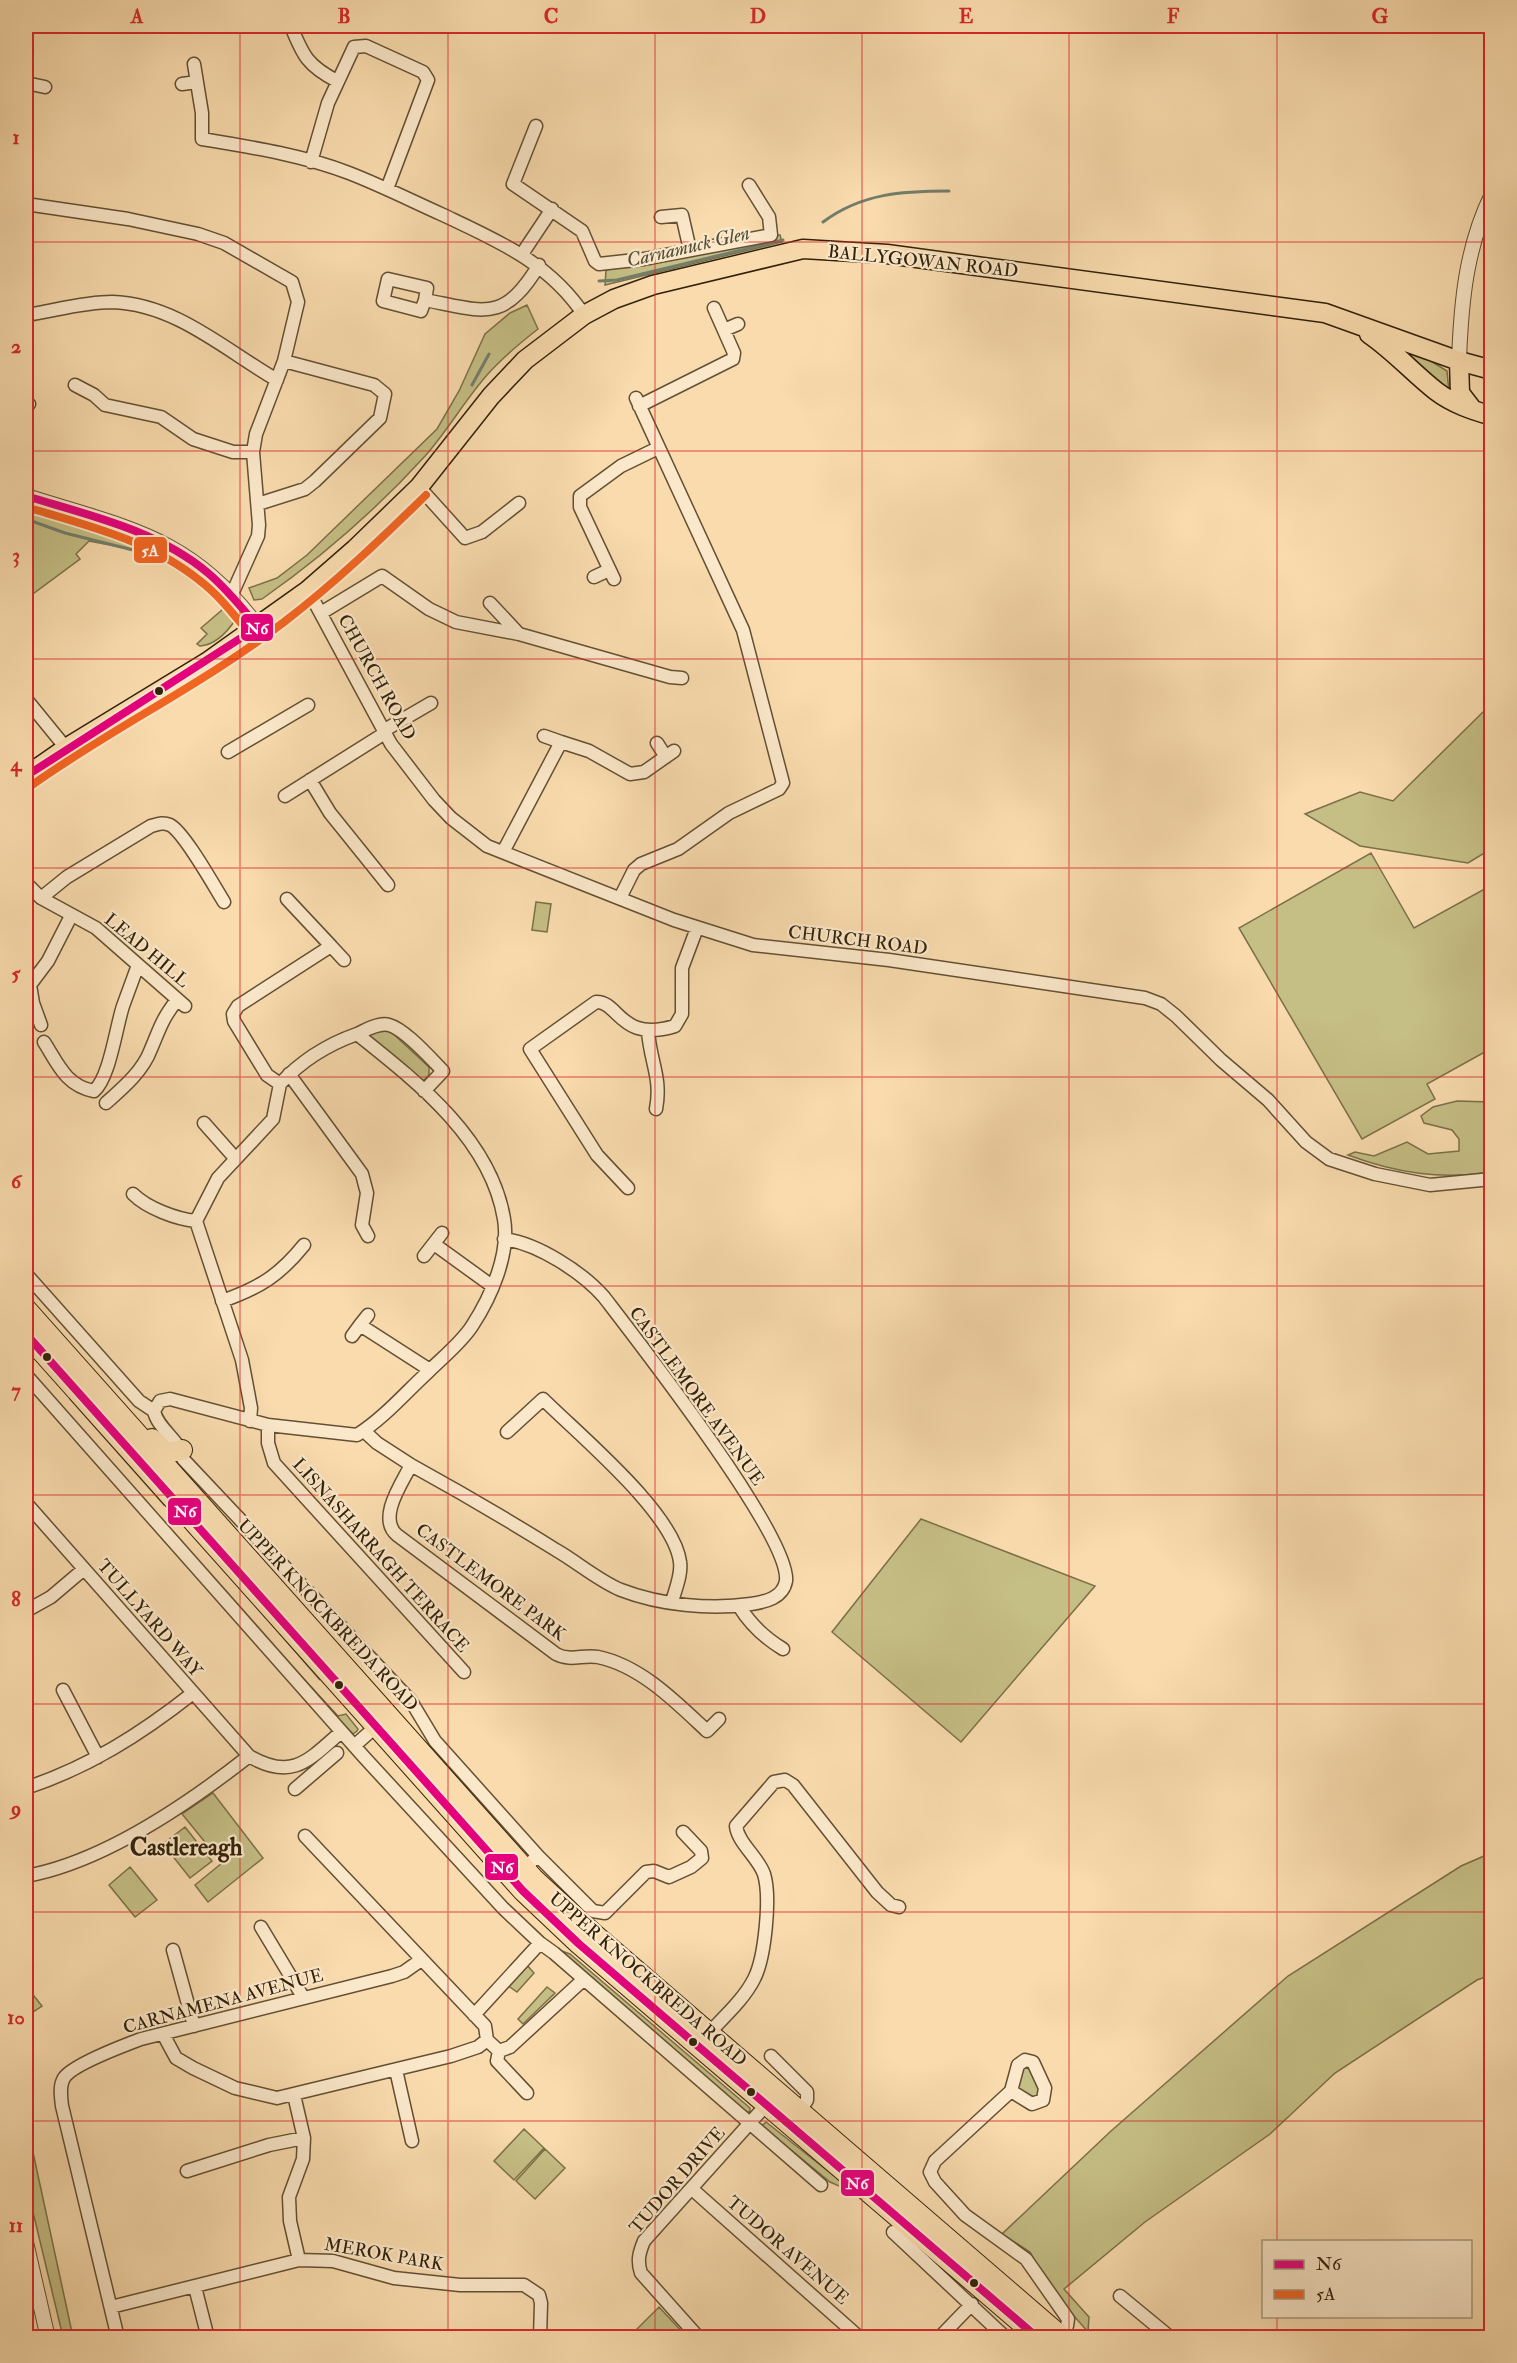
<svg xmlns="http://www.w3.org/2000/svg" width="1517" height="2363" viewBox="0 0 1517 2363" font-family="'IM FELL Double Pica',serif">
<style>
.green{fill:#c5be85;stroke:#7b7048;stroke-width:1.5}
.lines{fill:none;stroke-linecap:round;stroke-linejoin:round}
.stream{stroke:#727d6b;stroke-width:3}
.minor-casing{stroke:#635033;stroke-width:15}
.tertiary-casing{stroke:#635033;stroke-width:16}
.primary-casing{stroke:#31210a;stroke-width:21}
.trunk-casing{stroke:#31210a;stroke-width:22}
.minor{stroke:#fbe8ca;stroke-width:12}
.tertiary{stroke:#fbe8ca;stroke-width:14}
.primary{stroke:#f9dbad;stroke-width:18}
.trunk{stroke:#f9dbad;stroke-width:20}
.bus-1-casing{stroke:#fbe8ca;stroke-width:12}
.bus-2-casing{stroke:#fbe8ca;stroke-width:12}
.bus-1{stroke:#e5007d;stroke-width:8}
.bus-2{stroke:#f26522;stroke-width:8}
.grid{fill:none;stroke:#d62828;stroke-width:1.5;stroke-opacity:0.55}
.bus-dot{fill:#31210a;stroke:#fbe8ca;stroke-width:2}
.labels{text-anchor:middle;stroke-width:4.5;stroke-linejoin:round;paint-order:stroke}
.street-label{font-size:18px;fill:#31210a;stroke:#fbe8ca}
.water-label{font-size:20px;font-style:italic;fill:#524f3a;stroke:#fbe8ca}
.district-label{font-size:24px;font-weight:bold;fill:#31210a;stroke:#fbe8ca}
.line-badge{stroke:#fbe8ca;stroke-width:2}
.badge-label{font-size:16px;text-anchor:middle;font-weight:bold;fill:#fff}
.neatline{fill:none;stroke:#d62828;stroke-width:2}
.grid-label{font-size:20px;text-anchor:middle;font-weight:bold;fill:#d62828}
</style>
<rect width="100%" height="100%" fill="#f9dbad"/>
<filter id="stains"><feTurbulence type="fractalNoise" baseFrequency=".00333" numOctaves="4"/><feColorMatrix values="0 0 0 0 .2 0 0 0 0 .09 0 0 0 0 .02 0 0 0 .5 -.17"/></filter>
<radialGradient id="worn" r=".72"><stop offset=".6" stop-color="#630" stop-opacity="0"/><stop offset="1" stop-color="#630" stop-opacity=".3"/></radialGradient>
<path class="green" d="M780,235L782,242L605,285L606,270L696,255Z
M527,305L538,329C520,343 502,358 487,375C465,400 448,430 426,455C377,509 322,557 262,599L254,600L249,588L277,578L307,555L437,429L459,391L485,334L510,313Z
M1412,349L1447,371L1449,392L1403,355Z
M26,507C71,523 122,533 163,555L89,541L76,554L80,559L26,599Z
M229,604L236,619C228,631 215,645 200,646L197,644L207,634L201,628Z
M1486,709L1492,716L1491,849L1468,863L1360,846L1305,814L1360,792L1393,801Z
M1371,853L1414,928L1490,886L1492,1048L1427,1084L1435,1099L1362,1139L1239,928Z
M536,902L551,904L547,932L532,930Z
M388,1029L429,1067V1075L424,1080H418L367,1037L369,1033Z
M1457,1101L1491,1102V1172C1441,1180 1396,1173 1348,1155L1355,1152L1374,1156L1407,1142L1428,1154L1459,1151V1139L1452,1130L1424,1123L1421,1116L1433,1107Z
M70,1397L166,1503L164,1505L70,1399Z
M174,1512L318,1676L320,1680Z
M921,1519L1095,1586L961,1742L832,1632Z
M265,1637L338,1716L346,1714L358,1729L357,1731L353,1734L346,1727L343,1728Z
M213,1793L263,1858L208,1902L195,1885L222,1863L182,1814Z
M185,1827L212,1861L190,1878L163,1844Z
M1491,1853V1975L1477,1980L1335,2073L1270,2134L1145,2222L1064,2289L1089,2317L1088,2332L1052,2291L1030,2252L1002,2234L1111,2131L1288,1976L1461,1866Z
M130,1867L157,1900L135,1917L109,1885Z
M562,1951L570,1954L750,2108V2112L742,2111Z
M526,1964L534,1973L517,1992L507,1985Z
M26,1986L42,2006L30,2014Z
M547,1987L555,1993L523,2024L518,2019Z
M1026,2067L1032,2069L1041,2092L1036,2098L1028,2097L1017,2088L1021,2068Z
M26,2120L73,2337H63L26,2183Z
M766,2122L843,2183L839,2186L830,2182L762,2126Z
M524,2129L544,2148L514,2180L494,2161Z
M545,2149L565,2168L535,2199L516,2181Z
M659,2307L687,2337H629Z"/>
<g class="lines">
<path class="stream" d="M823,222C862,193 903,191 949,191
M599,281L617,280L783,240
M472,385L489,354
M26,519L65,533L149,554"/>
<defs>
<path id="minor" d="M291,26C303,56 308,66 337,81
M194,64L202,113V139C250,147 302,155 349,173C380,185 410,200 441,214C496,240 549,262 584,315
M26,83L45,87
M182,84L197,82
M536,126L513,184L582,231L595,261L599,264L644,259L771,235L769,217L749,185
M311,162L328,103L354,47L366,46L423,72L428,80L387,189
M26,204L128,219L198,234L224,243L292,282L298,302L284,361L256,434L253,452L259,525L258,536L232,594
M661,217L682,215L690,250
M522,254L552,209
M425,300L421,311L383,301L388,279L427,288L425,300C484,311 503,324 539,265
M26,315C53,311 84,302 112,302C176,304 225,350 277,380
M724,330L738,324
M75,385L94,395L105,405L161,417L193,439L233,452H253
M26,403L29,404
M639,406L733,359L734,353L714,308
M419,487L465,538L482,532L519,503
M258,504L305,489L315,481L380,418L385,394L374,385L284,361
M594,577L609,570
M614,579L580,507V496L621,466L658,448
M308,590L391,744L434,800L451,818L487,846L674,920L753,945L889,960L1145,998L1161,1004L1176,1016L1221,1060L1268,1100L1306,1142L1329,1159L1375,1174L1430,1185L1492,1179
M490,603L519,634
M321,613L382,576L429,609L456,622L519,634L670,677L682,678
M26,699L66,748
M383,731L431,703
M544,736L561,742
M657,743L666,757
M228,752L308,705
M310,780L330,813L388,885
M285,796L385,733
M503,852L561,742L589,751L630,774L644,772L674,751
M26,883L41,898L96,928L185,1006
M41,898L67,877L151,826C158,824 163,822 170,825C184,832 214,886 224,902
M620,898L634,870L641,864L678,849L729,813L779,789L783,783L743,630L636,398
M331,946L344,960
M41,1025L33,1003L30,985L48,961L71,916
M648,1031C650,1061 662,1078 656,1109
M357,1034C366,1030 379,1022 389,1025C405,1029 431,1059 443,1071L424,1091
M44,1042C58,1064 66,1086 94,1091C110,1077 116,1027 123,1006C128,992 133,979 138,965
M289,1074L362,1174L367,1193L362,1225L368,1236
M280,1084L267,1075L234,1021L233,1014L238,1006L331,946L287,899
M106,1103C123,1088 143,1071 151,1049C160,1028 162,1019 177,1000
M204,1123L235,1158
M628,1188L597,1155L530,1049L596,1002C619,1001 620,1043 675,1026L682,1014V968L697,928
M133,1194C147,1208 176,1219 196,1221
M434,1244L492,1286
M424,1256L442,1233
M26,1274L139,1401L154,1411
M222,1301C259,1288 279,1276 304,1245
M360,1325L368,1315
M352,1336L360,1325L430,1370
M26,1375L364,1757L503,1908L540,1943L554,1953L821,2185
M154,1411L160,1401L170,1399L268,1425L357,1435C384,1418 405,1393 428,1372C443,1357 461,1343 472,1326C491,1297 510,1254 504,1219C491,1139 416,1081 357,1034C326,1045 302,1060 280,1084
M154,1411C157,1427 176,1438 183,1454
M250,1421L251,1408L242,1360L196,1221L218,1178L273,1119L280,1084
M268,1425V1443L274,1463L464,1672
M364,1431L377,1443L411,1465C460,1492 508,1520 556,1550C577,1562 599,1581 621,1590C660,1605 710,1610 751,1604C765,1602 783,1598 786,1581C791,1537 637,1340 604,1297C582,1272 537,1243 504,1239
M507,1432L543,1399C579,1435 674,1513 680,1562C682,1575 675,1590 672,1602
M183,1459L411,1701L435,1741L538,1856
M411,1465C402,1483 377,1518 397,1535L556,1654C571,1662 583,1654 598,1657C641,1666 676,1702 707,1731L719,1719
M26,1503L249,1756C292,1781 308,1761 341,1732
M739,1606C750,1624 765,1638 783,1649
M26,1611L51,1597L84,1569
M63,1690L98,1757
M354,1746L380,1723
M26,1788C89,1767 141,1734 193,1693
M295,1789L337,1753
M305,1836L485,2026L487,2040L499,2051L510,2047L584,1979
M531,1862L538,1856L593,1911L605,1913L646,1872L654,1871L669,1877L691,1867L702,1858L701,1851L683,1832
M26,1876C104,1862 188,1804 249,1756
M261,1927L303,1997
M173,1950L194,2026
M474,2015L540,1943
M709,2033C724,2017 744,1999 754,1979C765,1958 771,1897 764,1874C758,1857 738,1843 736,1826L774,1782L785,1780L793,1785L877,1892L891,1905L899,1907
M163,2034L176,2058L193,2068L235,2088L277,2098L451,2056L478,2047L487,2040
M499,2051L497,2061L527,2093
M771,2056L807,2092V2100L800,2111
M396,2070L412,2141
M1011,2091L1018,2065L1025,2060L1033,2062L1045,2088L1043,2100L1032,2104L1011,2091L935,2161L930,2172L935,2182L965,2215L1026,2259L1068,2319L1067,2326L1058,2338
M294,2095L304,2138L303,2159L289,2197L290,2221L299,2260
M187,2171L269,2145L304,2138
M692,2189L860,2338
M893,2232L1006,2338
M195,2287L208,2338
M1120,2296L1171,2338
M111,2307L299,2260L333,2261L394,2278L460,2285H524L539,2295L541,2303L540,2338
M118,2338L62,2106C61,2097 59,2086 64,2078C72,2065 125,2045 141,2039L392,1976L404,1972L421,1960
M699,2338L641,2273C637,2261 639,2253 644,2241L767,2104
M939,2338L972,2304
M1491,2338L1492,2337"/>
<path id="tertiary" d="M1459,361C1461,303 1466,247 1492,194
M26,496C127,528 191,536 258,627
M26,2242L48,2338"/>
<path id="primary" d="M1369,334C1394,351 1413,373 1436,391C1453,404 1472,410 1492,416
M1459,361L1460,393L1473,410
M26,776L66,748L207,662L308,590L355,549L419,487L491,396L525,360L584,315L614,299L653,285L803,249L887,254L1325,313L1459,361L1492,370"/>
<path id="trunk" d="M26,1309L533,1878L594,1934L1063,2338
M26,1334L523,1891L579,1944L1039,2338
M152,1439L166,1453L182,1450"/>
</defs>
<use href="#minor" class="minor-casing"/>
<use href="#tertiary" class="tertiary-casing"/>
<use href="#primary" class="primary-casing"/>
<use href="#trunk" class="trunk-casing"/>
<use href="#minor" class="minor"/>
<use href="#tertiary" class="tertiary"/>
<use href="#primary" class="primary"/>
<use href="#trunk" class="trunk"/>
<defs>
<path id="bus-1" d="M26,496C88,515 157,530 208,573C227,589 242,608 258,627L26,776
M26,1334L523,1891L579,1944L1038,2338"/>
<path id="bus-2" d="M26,507C86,525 149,540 199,580C219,595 234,615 250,634
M32,785C114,727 205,683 284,622C335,583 381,539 426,495"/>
</defs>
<use href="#bus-1" class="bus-1-casing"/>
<use href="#bus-2" class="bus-2-casing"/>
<use href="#bus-1" class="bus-1"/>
<use href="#bus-2" class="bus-2"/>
</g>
<path class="grid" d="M240,26V2338M448,26V2338M655,26V2338M862,26V2338M1069,26V2338M1277,26V2242M26,242H1492M26,451H1492M26,659H1492M26,868H1492M26,1077H1492M26,1286H1492M26,1495H1492M26,1704H1492M26,1912H1492M26,2121H1492M1277,2316V2338"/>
<g class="bus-dot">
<circle cx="159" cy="691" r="5"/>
<circle cx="47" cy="1357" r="5"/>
<circle cx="339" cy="1685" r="5"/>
<circle cx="693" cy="2042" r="5"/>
<circle cx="751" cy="2092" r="5"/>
<circle cx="974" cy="2283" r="5"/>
</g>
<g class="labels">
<g class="street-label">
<text transform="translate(923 261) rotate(6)" y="6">BALLYGOWAN ROAD</text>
<text transform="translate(377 677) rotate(61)" y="6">CHURCH ROAD</text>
<text transform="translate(858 940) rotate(7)" y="6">CHURCH ROAD</text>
<text transform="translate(147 950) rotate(40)" y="6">LEAD HILL</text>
<text transform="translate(697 1396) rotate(54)" y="6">CASTLEMORE AVENUE</text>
<text transform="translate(381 1555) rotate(48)" y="6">LISNASHARRAGH TERRACE</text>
<text transform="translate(491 1582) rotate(37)" y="6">CASTLEMORE PARK</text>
<text transform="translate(328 1615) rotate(47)" y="6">UPPER KNOCKBREDA ROAD</text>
<text transform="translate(150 1618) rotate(49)" y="6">TULLYARD WAY</text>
<text transform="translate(648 1979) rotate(41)" y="6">UPPER KNOCKBREDA ROAD</text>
<text transform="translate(223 2001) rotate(-15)" y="6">CARNAMENA AVENUE</text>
<text transform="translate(677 2180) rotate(-49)" y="6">TUDOR DRIVE</text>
<text transform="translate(788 2250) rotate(41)" y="6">TUDOR AVENUE</text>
<text transform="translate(384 2254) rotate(10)" y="6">MEROK PARK</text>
</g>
<g class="water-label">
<text transform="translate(688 246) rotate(-13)" y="7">Carnamuck Glen</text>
</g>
<g class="district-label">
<text x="186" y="1855">Castlereagh</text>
</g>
</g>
<g class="line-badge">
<rect x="133" y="536" width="35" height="28" rx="6" fill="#f26522"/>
<rect x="240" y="613" width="34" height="29" rx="6" fill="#e5007d"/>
<rect x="167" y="1497" width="35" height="29" rx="6" fill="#e5007d"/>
<rect x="484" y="1853" width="35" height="28" rx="6" fill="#e5007d"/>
<rect x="840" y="2169" width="35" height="28" rx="6" fill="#e5007d"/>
</g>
<g class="badge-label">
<text x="150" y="556">5A</text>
<text x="257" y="634">N6</text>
<text x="185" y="1517">N6</text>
<text x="502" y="1873">N6</text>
<text x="857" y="2189">N6</text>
</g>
<rect width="1517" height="2363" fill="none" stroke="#f9dbad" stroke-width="66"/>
<rect x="1262" y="2240" width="210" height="78" fill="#fbe8ca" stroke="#aa987d" stroke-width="1.5"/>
<rect x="1274" y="2260" width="30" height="9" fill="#e5007d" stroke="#aa987d" stroke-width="1.5"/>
<text x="1316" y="2270" font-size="18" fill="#31210a">N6</text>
<rect x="1274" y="2290" width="30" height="9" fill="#f26522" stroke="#aa987d" stroke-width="1.5"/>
<text x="1316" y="2300" font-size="18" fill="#31210a">5A</text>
<rect x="33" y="33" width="1451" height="2297" class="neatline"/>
<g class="grid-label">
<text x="137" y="23">A</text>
<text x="344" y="23">B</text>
<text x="551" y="23">C</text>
<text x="758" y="23">D</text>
<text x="966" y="23">E</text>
<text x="1173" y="23">F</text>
<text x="1380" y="23">G</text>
<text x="16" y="144">1</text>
<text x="16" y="353">2</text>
<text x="16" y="562">3</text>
<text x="16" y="771">4</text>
<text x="16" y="980">5</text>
<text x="16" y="1188">6</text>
<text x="16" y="1397">7</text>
<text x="16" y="1606">8</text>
<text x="16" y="1815">9</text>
<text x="16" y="2024">10</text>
<text x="16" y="2232">11</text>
</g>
<rect width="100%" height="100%" filter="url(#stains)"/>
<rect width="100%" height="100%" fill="url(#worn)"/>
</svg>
